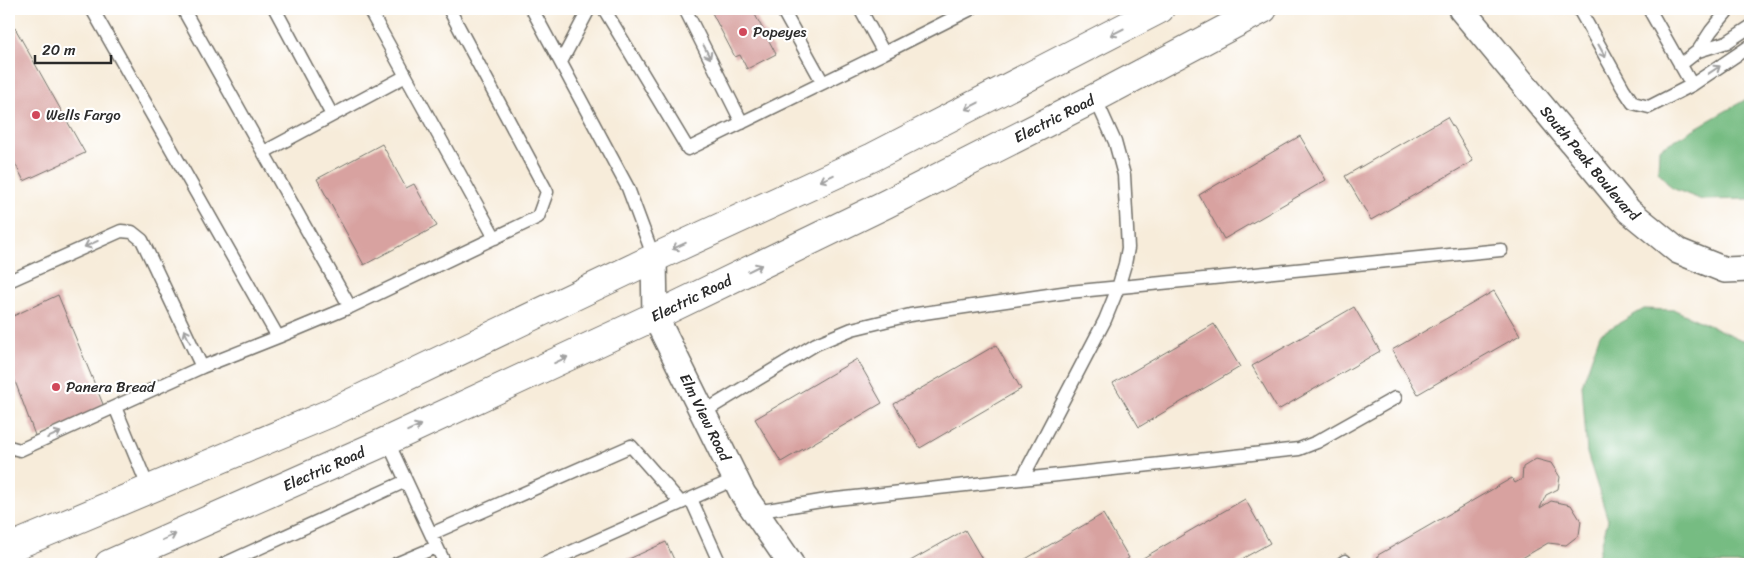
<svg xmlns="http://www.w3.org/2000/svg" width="1759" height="573" viewBox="0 0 1759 573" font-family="Sriracha,sans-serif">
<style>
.forest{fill:#76bc82;stroke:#507456}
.building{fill:#d8a2a0}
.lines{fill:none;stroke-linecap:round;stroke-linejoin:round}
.service-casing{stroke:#726f68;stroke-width:15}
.minor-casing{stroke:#726f68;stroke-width:28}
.primary-casing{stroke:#726f68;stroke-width:30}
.service{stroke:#fff;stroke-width:12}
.minor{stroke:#fff;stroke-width:25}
.primary{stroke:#fff;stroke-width:28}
.oneway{stroke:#a0a0a0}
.poi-dot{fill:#d1495b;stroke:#fff;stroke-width:2}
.labels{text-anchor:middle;stroke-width:4.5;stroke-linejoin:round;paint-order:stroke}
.poi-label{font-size:15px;fill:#2b2b2b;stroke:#fff;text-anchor:start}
.street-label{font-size:15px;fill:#2b2b2b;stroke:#fff}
</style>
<rect width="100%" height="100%" fill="#fff"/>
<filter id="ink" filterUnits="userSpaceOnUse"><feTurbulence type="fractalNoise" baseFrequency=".02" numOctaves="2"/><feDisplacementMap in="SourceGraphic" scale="10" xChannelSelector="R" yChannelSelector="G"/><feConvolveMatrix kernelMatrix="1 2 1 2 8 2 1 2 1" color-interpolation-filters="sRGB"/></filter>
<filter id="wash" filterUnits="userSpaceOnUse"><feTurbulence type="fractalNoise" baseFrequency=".0096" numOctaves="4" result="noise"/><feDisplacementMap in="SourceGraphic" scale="20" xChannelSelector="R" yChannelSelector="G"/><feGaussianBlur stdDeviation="1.12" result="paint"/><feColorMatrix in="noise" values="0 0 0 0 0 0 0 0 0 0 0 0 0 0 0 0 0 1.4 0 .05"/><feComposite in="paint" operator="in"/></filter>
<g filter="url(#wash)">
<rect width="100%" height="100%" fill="#f7ecda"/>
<path class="forest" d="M1750,97V199L1702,200L1672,188L1658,171L1659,149Z
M1644,309L1675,310L1742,340L1750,339V564H1596L1608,520L1587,453L1582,385L1600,334Z"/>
<g id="blocks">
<path class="building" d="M710,9H752L776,54L747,69L740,55L735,57Z
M15,28L85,153L24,181L9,152V31Z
M1447,117L1473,161L1371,220L1345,176Z
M1300,136L1326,180L1224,239L1199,195Z
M382,144L406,188L414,184L437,226L364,265L317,179Z
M1494,291L1520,335L1418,394L1392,350Z
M58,295L105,409L36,438L9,365V318Z
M1354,307L1380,351L1278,410L1252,366Z
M1214,324L1240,367L1139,427L1113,383Z
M996,345L1021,389L920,448L894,404Z
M857,359L882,403L781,462L755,419Z
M1536,459L1551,463L1560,477L1558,489L1546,495L1540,508L1551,501L1571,505L1581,521L1579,535L1566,545L1548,543L1512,564H1376L1378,555L1512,478L1515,483L1522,479L1523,467Z
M1245,499L1270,543L1233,564H1147L1143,558Z
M1103,514L1129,558L1119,564H1017Z
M965,530L985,564H905Z
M666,542L676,564H618Z"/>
</g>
</g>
<g filter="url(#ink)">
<use href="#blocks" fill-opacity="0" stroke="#726f68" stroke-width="1"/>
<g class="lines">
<defs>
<path id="service" d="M92,9L278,337L350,307L538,217L547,192L449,9
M183,9L350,307
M275,9L332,115
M369,9L495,238
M532,9L628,188L654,258
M604,9L688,149L884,53
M685,9L742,123
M782,9L823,83
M860,9L884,53L971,9
M1579,9L1623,88L1633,103L1649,107L1692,85
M1649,9L1692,85L1750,46
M1698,51L1727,42L1750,27
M561,62L589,9
M1680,65L1698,51L1711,31L1729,9
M264,152L406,76
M9,281L121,231L132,232L142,240L202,367L20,450L9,447
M202,367L278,337
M115,407L149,489
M702,413L816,344L852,329L910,315L1069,292L1501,250
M387,440L445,564
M1022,479L1105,320L1118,288L1125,264L1128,248L1124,175L1115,142L1101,111L1093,99
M691,499L720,564
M755,512L827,500L1299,449L1317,442L1395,398
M431,534L631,446L681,503
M224,564L406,481
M396,564L436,547
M544,564L735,479
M1341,564L1345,561"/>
<g id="minor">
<path id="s1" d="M1461,9L1629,211L1678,251L1725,270L1750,269"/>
<path id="s2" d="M654,258L655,316L743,494L791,564"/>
</g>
<g id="primary">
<path d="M9,548L328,414L654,258L873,157L1160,9"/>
<path id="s3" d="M109,564L380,444L655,316L886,204L1093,99L1263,9"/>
</g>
</defs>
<use href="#service" class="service-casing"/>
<use href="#minor" class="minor-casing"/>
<use href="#primary" class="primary-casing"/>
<use href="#service" class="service"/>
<use href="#minor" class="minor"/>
<use href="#primary" class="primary"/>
</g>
<defs><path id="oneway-shaft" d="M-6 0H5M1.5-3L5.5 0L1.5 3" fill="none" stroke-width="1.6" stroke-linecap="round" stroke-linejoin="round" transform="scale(1.25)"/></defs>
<g class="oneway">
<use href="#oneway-shaft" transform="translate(1117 32) rotate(153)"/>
<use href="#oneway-shaft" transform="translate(1602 51) rotate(61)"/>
<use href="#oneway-shaft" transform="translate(707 52) rotate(63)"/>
<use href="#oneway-shaft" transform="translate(1714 70) rotate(-34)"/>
<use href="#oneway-shaft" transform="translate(972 106) rotate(153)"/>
<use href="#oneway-shaft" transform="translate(827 178) rotate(155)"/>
<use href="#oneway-shaft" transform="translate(91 244) rotate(156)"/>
<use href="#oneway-shaft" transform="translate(679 246) rotate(155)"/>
<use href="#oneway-shaft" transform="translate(755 268) rotate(-26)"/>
<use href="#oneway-shaft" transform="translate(187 336) rotate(-115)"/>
<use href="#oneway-shaft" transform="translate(561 360) rotate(-25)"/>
<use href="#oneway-shaft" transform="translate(414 428) rotate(-25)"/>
<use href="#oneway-shaft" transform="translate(54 435) rotate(-24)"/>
<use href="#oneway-shaft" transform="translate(169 537) rotate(-24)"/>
</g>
</g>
<g class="poi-dot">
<circle cx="743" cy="32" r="5"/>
<circle cx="36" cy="115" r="5"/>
<circle cx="56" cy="387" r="5"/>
</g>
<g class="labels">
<g class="poi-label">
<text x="753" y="37">Popeyes</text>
<text x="46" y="120">Wells Fargo</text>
<text x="66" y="392">Panera Bread</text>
</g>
<g class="street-label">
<text dy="5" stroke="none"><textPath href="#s3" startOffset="1045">Electric Road</textPath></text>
<text dy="5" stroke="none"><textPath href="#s1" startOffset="201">South Peak Boulevard</textPath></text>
<text dy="5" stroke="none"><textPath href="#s3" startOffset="640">Electric Road</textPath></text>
<text dy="5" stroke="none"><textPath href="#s2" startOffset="171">Elm View Road</textPath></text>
<text dy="5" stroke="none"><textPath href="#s3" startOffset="235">Electric Road</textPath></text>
</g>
</g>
<rect width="1759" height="573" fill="none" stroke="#fff" stroke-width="30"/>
<path d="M35 55v8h76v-8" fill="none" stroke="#2b2b2b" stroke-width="2.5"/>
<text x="42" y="55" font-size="15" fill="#2b2b2b" stroke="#ffffff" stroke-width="4" paint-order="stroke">20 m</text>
</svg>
